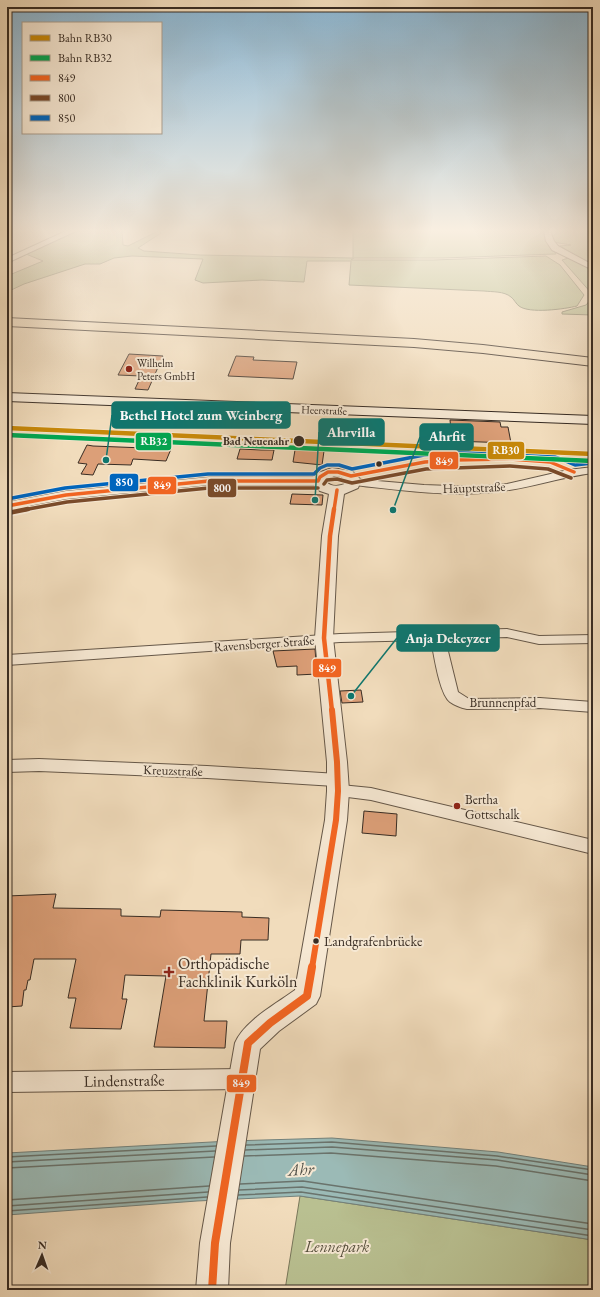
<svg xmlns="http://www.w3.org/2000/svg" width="600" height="1297" viewBox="0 0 600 1297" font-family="'EB Garamond',serif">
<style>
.green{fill:#b9c091;stroke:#78765a}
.water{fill:#9bbab6;stroke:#73817b}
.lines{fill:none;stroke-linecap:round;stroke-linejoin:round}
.shore{stroke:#6a736c;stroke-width:1.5}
.building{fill:#dc9f78;stroke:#382c23}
.minor-casing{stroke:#665849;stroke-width:2}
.tertiary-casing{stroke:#665849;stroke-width:2}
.secondary-casing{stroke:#382c23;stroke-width:2}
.trunk-casing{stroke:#382c23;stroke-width:2}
.minor{fill:#f6e8d3;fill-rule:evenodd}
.tertiary{fill:#f6e8d3;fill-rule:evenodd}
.secondary{fill:#f6e8d3;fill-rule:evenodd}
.trunk{fill:#f1dcbc;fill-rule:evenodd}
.bus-1-far3-casing{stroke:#f6e8d3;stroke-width:5.5}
.bus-1-far2-casing{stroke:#f6e8d3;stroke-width:8}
.bus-1-far1-casing{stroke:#f6e8d3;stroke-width:9}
.bus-1-casing{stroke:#f6e8d3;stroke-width:11}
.bus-2-far1-casing{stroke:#f6e8d3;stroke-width:5.5}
.bus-2-casing{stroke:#f6e8d3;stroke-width:8}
.bus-3-casing{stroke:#f6e8d3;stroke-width:5.5}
.bus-1-far3{stroke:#f26522;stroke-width:3.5}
.bus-1-far2{stroke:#f26522;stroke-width:4.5}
.bus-1-far1{stroke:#f26522;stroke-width:6}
.bus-1{stroke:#f26522;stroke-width:8}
.bus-2-far1{stroke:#7a4b2a;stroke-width:3.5}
.bus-2{stroke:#7a4b2a;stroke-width:4.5}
.bus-3{stroke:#0065bd;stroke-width:3.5}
.rail-1-casing{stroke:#f6e8d3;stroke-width:6}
.rail-2-casing{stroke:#f6e8d3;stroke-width:6}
.rail-1{stroke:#c78809;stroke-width:4.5}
.rail-2{stroke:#00a651;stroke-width:4.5}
.poi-dot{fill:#8f2418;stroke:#f6e8d3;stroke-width:1.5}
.stop-dot{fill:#382c23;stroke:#f6e8d3;stroke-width:1.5}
.labels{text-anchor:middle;stroke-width:4;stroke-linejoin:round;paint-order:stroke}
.far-poi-label{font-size:11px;fill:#382c23;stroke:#f6e8d3;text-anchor:start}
.far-street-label{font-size:11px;fill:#382c23;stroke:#f6e8d3}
.far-stop-label{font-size:11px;font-weight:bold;fill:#382c23;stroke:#f6e8d3;text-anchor:end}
.street-label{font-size:13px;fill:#382c23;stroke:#f6e8d3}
.poi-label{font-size:13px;fill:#382c23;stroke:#f6e8d3;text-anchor:start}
.near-bus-label{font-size:14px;fill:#382c23;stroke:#f6e8d3;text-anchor:start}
.near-poi-label{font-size:16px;fill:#382c23;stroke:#f6e8d3;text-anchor:start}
.near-street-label{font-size:16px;fill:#382c23;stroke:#f6e8d3}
.near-park-label{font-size:16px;font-style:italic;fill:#58513e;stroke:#f6e8d3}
.near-water-label{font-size:17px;font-style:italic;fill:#515048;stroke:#f6e8d3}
.leader{fill:none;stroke:#0f766e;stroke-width:1.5}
.callout-dot{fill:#0f766e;stroke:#f6e8d3;stroke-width:1.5}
.callout{fill:#0f766e;stroke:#0f766e;stroke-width:1.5}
.callout-label{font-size:14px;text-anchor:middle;font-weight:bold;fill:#fff}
.line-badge{stroke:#f6e8d3;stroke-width:1.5}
.badge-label{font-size:11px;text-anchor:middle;font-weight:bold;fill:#fff}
</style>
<rect width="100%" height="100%" fill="#f1dcbc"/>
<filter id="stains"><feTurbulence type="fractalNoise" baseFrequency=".005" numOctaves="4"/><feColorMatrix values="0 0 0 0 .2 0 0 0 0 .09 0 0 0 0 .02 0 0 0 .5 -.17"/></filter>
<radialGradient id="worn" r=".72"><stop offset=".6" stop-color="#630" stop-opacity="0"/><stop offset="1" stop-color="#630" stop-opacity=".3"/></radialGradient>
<path class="green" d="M73,231H122L123,245L128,246L158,231L161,233L138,248L144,251L200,255L353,258V231H543L546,239L556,254L443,258H354L351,260H433L546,256L560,265L584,295L577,306C565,309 529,314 519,306C516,304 514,299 511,297C504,291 492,292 484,291L349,285L351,261H307L304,282L262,280L203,283L195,280L203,259L132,256L114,258L100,264H85L24,284L7,292V276L43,261L26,254Z
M551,231H593V295L562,260L575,256L560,246L571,245L553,242Z
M591,299H593L592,315L562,314V312L586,305Z
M300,1196L593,1240V1290H285Z"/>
<path class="water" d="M332,1138L498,1152L593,1167V1240L300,1196L197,1201L7,1215V1153L230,1141Z"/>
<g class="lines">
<path class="shore" d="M246,1145L332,1142L497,1156L593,1170
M245,1150L332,1147L497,1160L593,1175
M244,1156L331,1153L496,1166L593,1181
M7,1157L216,1146
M7,1162L215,1151
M7,1168L214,1157
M240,1184L303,1181L593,1224
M239,1190L302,1187L593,1230
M238,1195L301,1192L593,1236
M7,1200L209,1186
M7,1206L208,1192
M7,1211L207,1197"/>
</g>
<path class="building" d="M129,354L163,356L148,390L135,389L141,376L118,375Z
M236,356L254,357L253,360L297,362L293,379L228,376Z
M450,420L500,422L501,427H508L511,443L452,441Z
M87,445L93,446L171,449L166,461L133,459L131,465L98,464L93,475L81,474L87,464L78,463Z
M240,449L261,450H274L272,460L237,459Z
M295,450L324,451L322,465L293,462Z
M292,494L323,495L322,505L290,504Z
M315,649L317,674L297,675V666L277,667L273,651Z
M361,690L363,702L342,703L340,691Z
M364,811L397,814L396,836L362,833Z
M56,894L53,908L121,909V916L160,917L161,910L242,912V917L269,918L268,940H241L240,954H211L204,1021H227L225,1048L154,1047L166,976L125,975L122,999H127L121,1029L70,1028L76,998H68L76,959H34L30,980H28L26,990H24L22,1006L7,1007V896Z"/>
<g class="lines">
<defs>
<path id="minor" d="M66,231H76L7,263V258Z
M544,231H550L554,241L558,246L593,265V270L552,250L546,241Z
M593,467V473C560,477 528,489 494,492C448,497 400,490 354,485L350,484L348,482L350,480L354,479L424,485L477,487L507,484L568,470Z
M507,629L539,636L593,635V643L539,644L507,637L445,639L458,692L469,699L540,698L593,702V712L540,708L467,709C462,708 454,705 450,702C439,693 434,654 431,640L340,642L7,665V655L340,634Z
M39,759L207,766L338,774L344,776L346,780L344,784L341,785L371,788L593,840V854L371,800L332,795L330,791L332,787L335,786L207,778L39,771L7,772V760Z
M241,1069L248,1072L252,1079L248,1086L241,1089L7,1092V1072Z"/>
<path id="tertiary" d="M332,468L352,471L361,480L358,488L344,494L338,536L333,638L347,762L349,791L347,820L320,996L316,1004L279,1031L260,1049L230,1243L228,1290H196L200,1243L235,1043C244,1021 276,1004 295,990L325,820L327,791V762L315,638L322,536L329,494L320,491L314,485H209L66,499L7,510V502L66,491L209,477H313L315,474ZM334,476L341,477L347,481L346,483C339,487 331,487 325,481Z"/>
<path id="secondary" d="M7,393L593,416V424L7,401Z"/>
<path id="trunk" d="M7,318L414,339L483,345L593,358V366L483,353L414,347L7,326Z"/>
</defs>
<use href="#minor" class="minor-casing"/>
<use href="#tertiary" class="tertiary-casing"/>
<use href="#secondary" class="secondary-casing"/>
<use href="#trunk" class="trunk-casing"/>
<use href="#minor" class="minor"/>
<use href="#tertiary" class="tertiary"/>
<use href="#secondary" class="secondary"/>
<use href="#trunk" class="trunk"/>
<defs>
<path id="bus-1-far3" d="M318,481L320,477L328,472H338L351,476L425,462L456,460L510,459L550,462L574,472
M7,506L66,495L209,481H318
M334,510L337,490"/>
<path id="bus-1-far2" d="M332,711L324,638L330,536L334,509"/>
<path id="bus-1-far1" d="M312,968L336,820L338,791L337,762L332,710"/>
<path id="bus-1" d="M212,1290L215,1243L248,1043L270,1023L307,996L312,967"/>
<path id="bus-2-far1" d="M324,484L327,480L337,479L352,483L426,469L510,466L548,469L571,478
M23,510L67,502L209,488H318"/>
<path id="bus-2" d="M8,513L28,509"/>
<path id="bus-3" d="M7,499L65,488L208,474H314L320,468L327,465H339L352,469L424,455L456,453L511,452L551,455L575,465L592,463"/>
</defs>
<use href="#bus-1-far3" class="bus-1-far3-casing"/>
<use href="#bus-1-far2" class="bus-1-far2-casing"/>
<use href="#bus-1-far1" class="bus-1-far1-casing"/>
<use href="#bus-1" class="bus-1-casing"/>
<use href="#bus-2-far1" class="bus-2-far1-casing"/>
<use href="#bus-2" class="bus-2-casing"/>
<use href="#bus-3" class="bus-3-casing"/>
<use href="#bus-1-far3" class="bus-1-far3"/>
<use href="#bus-1-far2" class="bus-1-far2"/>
<use href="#bus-1-far1" class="bus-1-far1"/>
<use href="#bus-1" class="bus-1"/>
<use href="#bus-2-far1" class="bus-2-far1"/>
<use href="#bus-2" class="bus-2"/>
<use href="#bus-3" class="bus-3"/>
<defs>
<path id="rail-1" d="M7,428L593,454"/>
<path id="rail-2" d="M7,435L593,461"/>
</defs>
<use href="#rail-1" class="rail-1-casing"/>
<use href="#rail-2" class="rail-2-casing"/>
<use href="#rail-1" class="rail-1"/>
<use href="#rail-2" class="rail-2"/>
</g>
<linearGradient id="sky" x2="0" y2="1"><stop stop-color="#89b6d4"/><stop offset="0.56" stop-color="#f9efe1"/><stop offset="1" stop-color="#f9efe1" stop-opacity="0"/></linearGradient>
<rect width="600" height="412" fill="url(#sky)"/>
<g class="poi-dot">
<circle cx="129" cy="369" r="4"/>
<circle cx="457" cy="806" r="4"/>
<path d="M167 966h4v4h4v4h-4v4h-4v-4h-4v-4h4z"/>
</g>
<g class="stop-dot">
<circle cx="299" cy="441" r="6"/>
<circle cx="379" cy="464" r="3.5"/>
<circle cx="316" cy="941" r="3.5"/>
</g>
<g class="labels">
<g class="far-poi-label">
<text x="137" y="367">Wilhelm<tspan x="137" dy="13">Peters GmbH</tspan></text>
</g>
<g class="far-street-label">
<text transform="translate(324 410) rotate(2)" y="4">Heerstraße</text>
</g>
<g class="far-stop-label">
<text x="289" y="445">Bad Neuenahr</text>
</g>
<g class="street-label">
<text transform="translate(474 487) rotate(-2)" y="5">Hauptstraße</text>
<text transform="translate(264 643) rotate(-4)" y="5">Ravensberger Straße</text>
<text x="503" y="707">Brunnenpfad</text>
<text transform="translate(173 770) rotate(2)" y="5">Kreuzstraße</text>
</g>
<g class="poi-label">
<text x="465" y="804">Bertha<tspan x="465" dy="15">Gottschalk</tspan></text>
</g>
<g class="near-bus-label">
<text x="324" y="946">Landgrafenbrücke</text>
</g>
<g class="near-poi-label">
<text x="178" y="969">Orthopädische<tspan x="178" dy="18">Fachklinik Kurköln</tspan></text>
</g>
<g class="near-street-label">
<text transform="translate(124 1080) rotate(-1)" y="6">Lindenstraße</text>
</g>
<g class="near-park-label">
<text x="337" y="1252">Lennepark</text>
</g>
<g class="near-water-label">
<text transform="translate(301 1169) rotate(-3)" y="6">Ahr</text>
</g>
</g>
<path class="leader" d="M106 460L112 415M315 500L319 432M393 510L420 437M351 696L397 638"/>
<g class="callout-dot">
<circle cx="106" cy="460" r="4"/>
<circle cx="315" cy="500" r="4"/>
<circle cx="393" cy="510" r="4"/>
<circle cx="351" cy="696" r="4"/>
</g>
<g class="callout">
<rect x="112" y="402" width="178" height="26" rx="4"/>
<rect x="319" y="419" width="65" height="26" rx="4"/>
<rect x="420" y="424" width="53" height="26" rx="4"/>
<rect x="397" y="625" width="102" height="26" rx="4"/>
</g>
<g class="callout-label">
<text x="201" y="420">Bethel Hotel zum Weinberg</text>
<text x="351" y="437">Ahrvilla</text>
<text x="447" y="441">Ahrfit</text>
<text x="448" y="643">Anja Dekeyzer</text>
</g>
<g class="line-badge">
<rect x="135" y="432" width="37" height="19" rx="4" fill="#00a651"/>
<rect x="487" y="441" width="38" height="19" rx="4" fill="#c78809"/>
<rect x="429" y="451" width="30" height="19" rx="4" fill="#f26522"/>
<rect x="109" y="473" width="30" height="19" rx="4" fill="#0065bd"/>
<rect x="147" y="476" width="30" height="19" rx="4" fill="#f26522"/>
<rect x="207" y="478" width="30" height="20" rx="4" fill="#7a4b2a"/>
<rect x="312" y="658" width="30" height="20" rx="4" fill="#f26522"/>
<rect x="226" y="1074" width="31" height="19" rx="4" fill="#f26522"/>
</g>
<g class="badge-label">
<text x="154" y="445">RB32</text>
<text x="506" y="454">RB30</text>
<text x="444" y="465">849</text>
<text x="124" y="486">850</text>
<text x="162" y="489">849</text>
<text x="222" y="492">800</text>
<text x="327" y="672">849</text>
<text x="241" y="1087">849</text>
</g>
<rect width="600" height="1297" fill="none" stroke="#f1dcbc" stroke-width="24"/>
<rect x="8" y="8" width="584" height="1281" fill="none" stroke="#382c23" stroke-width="2"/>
<rect x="12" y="12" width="576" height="1273" fill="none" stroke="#382c23"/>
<rect x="22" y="22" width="140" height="112" fill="#f6e8d3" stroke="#aa9d8d"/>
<rect x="30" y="35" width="20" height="6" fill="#c78809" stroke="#aa9d8d"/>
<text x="58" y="42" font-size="12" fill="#382c23">Bahn RB30</text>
<rect x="30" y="55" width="20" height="6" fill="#00a651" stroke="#aa9d8d"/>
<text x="58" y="62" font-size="12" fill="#382c23">Bahn RB32</text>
<rect x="30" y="75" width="20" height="6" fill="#f26522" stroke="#aa9d8d"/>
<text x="58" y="82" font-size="12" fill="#382c23">849</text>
<rect x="30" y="95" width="20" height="6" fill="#7a4b2a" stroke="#aa9d8d"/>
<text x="58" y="102" font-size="12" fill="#382c23">800</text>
<rect x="30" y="115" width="20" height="6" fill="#0065bd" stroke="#aa9d8d"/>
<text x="58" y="122" font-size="12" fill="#382c23">850</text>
<g transform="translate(42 1255) rotate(2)" stroke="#f6e8d3" stroke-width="3" paint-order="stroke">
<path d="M0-3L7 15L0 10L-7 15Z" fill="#382c23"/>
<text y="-6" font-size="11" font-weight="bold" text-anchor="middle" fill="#382c23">N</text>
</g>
<rect width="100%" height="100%" filter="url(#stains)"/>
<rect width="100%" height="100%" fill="url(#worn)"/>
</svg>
